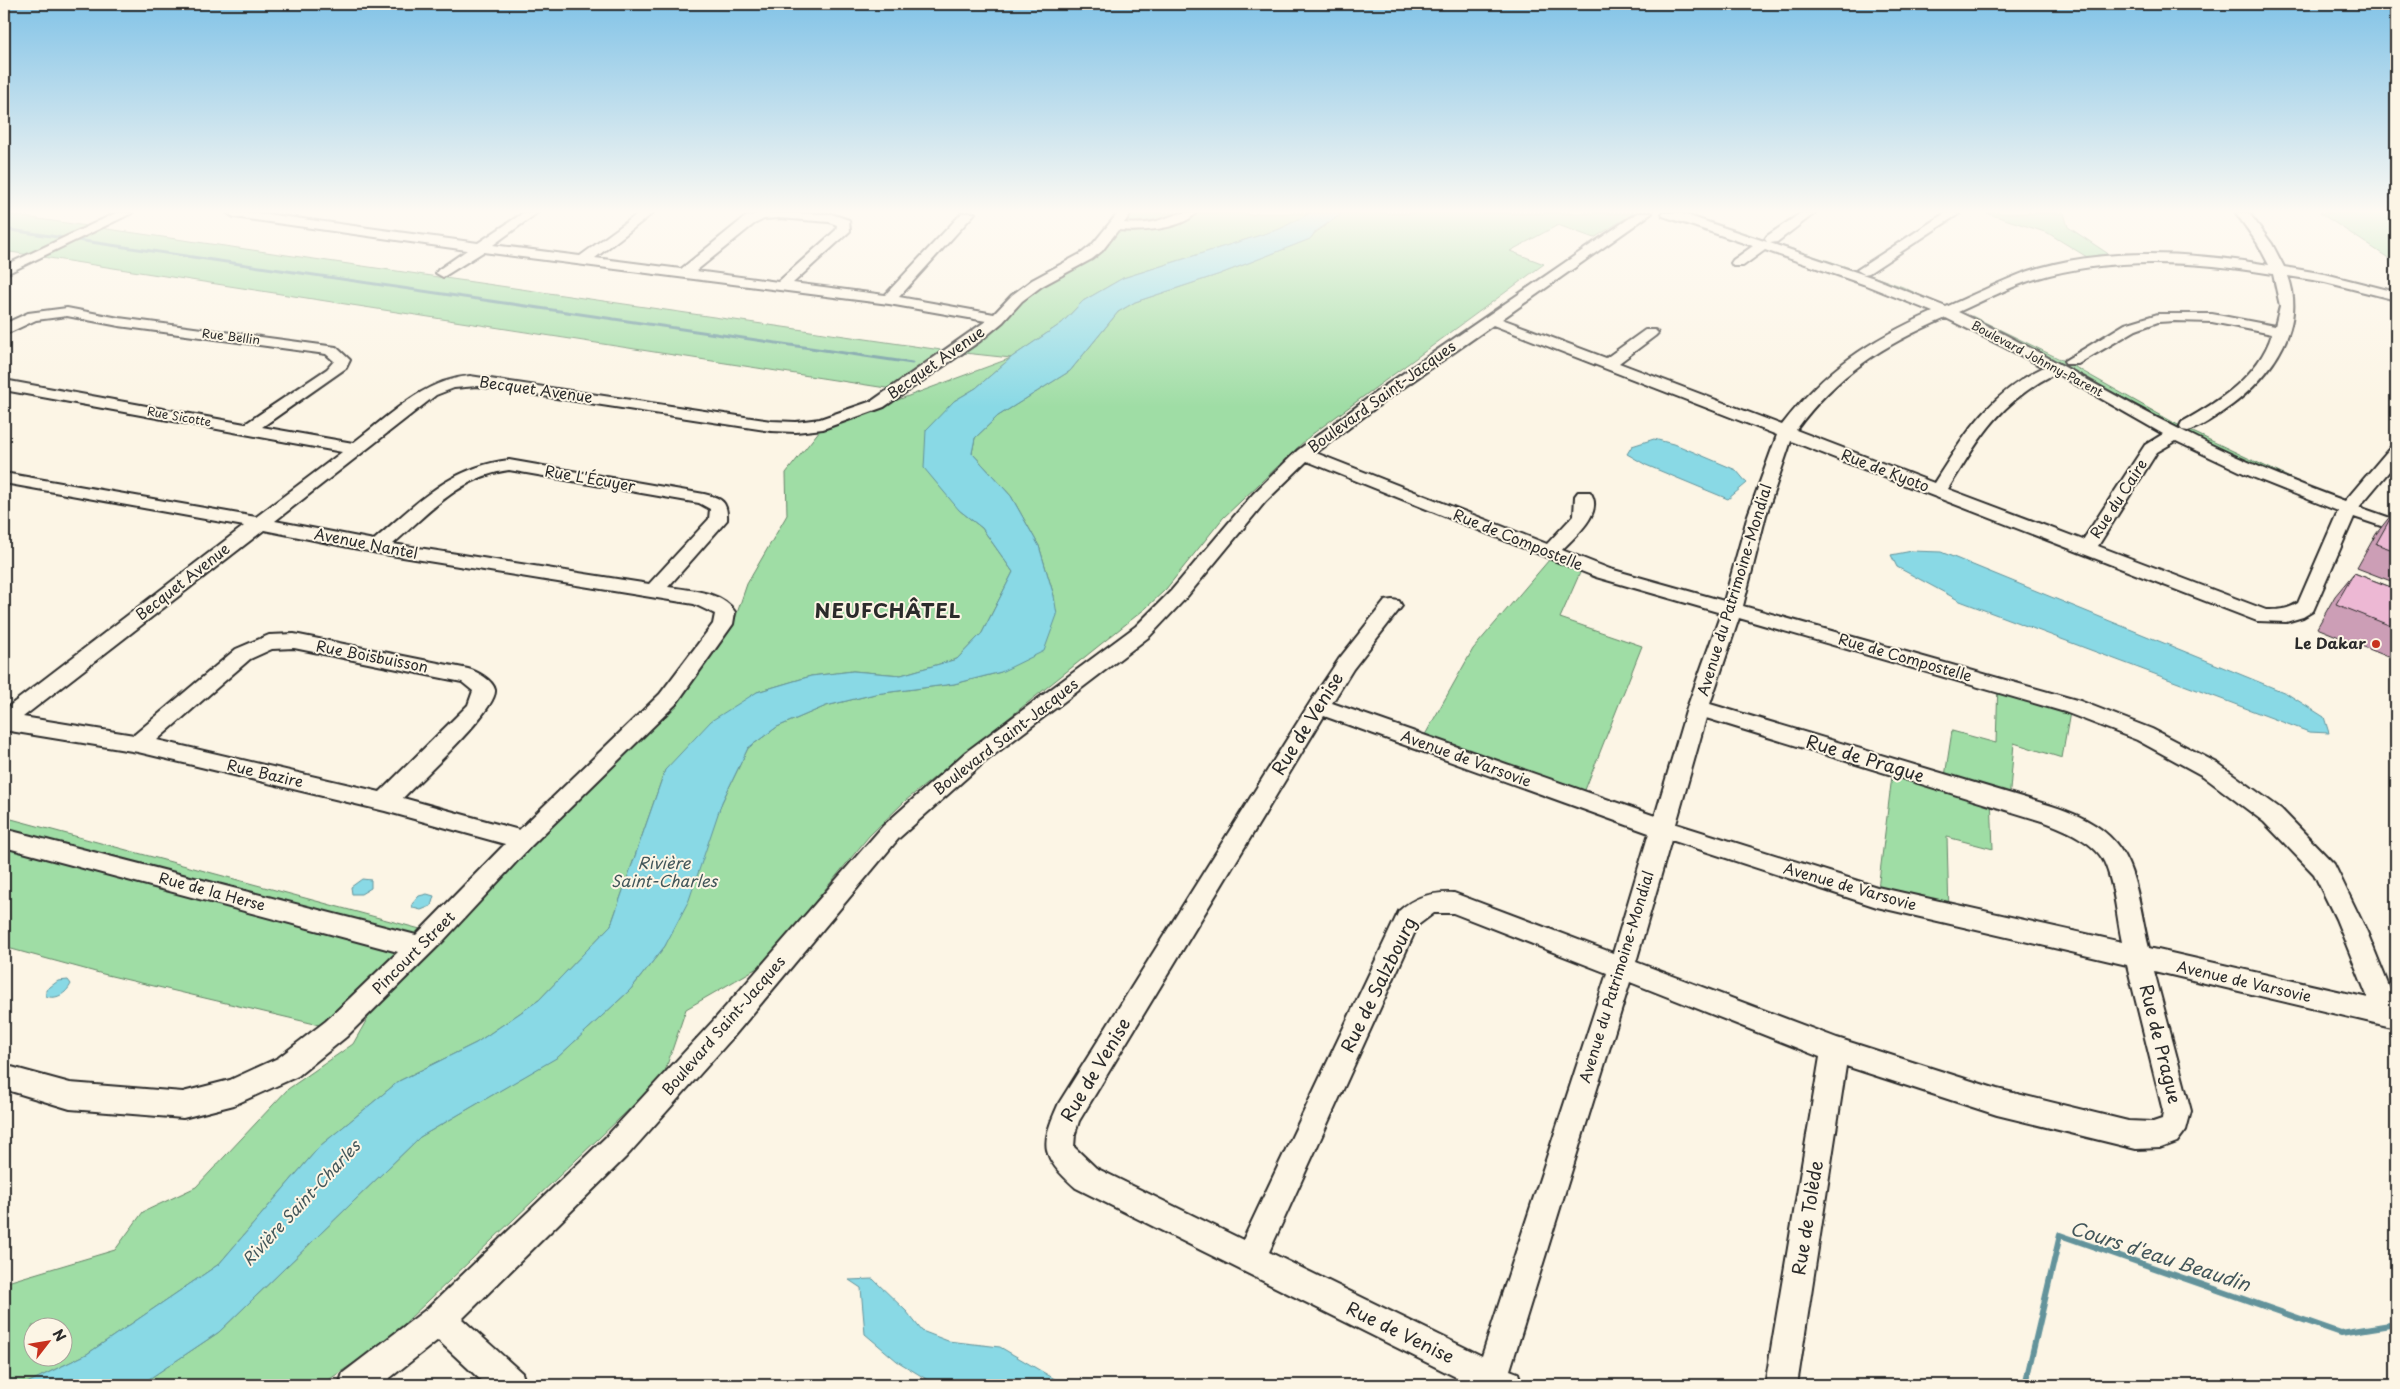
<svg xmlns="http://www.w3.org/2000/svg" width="2400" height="1389" viewBox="0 0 2400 1389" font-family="'Playpen Sans',sans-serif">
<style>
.green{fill:#9fdda5;stroke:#658468;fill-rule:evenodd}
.water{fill:#89d9e5;stroke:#63939b}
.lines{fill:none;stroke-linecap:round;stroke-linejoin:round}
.stream-far1{stroke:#63939b;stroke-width:3}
.stream{stroke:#63939b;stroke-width:6}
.minor-casing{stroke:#2b2b2b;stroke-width:4}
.minor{fill:#fcf5e5;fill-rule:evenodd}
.wall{fill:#cc9eb6;stroke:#2b2b2b}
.building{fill:#edb8d4;stroke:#2b2b2b}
.poi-dot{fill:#c8321e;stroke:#fcf5e5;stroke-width:2}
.labels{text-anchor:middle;stroke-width:4;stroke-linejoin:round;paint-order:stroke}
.far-street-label{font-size:12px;fill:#2b2b2b;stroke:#fcf5e5}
.street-label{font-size:15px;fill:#2b2b2b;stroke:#fcf5e5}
.poi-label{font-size:15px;font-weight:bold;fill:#2b2b2b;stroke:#fcf5e5;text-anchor:end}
.water-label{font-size:16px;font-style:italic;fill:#42565a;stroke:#fcf5e5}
.near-street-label{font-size:18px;fill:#2b2b2b;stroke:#fcf5e5}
.near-water-label{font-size:19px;font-style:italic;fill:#42565a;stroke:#fcf5e5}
.district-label{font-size:20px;font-weight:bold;letter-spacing:1px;fill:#2b2b2b;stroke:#fcf5e5}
</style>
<rect width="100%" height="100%" fill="#fcf5e5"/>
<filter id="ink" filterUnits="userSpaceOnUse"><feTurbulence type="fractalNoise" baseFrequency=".02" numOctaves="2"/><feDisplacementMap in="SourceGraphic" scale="10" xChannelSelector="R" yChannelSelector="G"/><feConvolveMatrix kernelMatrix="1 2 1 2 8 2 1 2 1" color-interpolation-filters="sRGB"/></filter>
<g filter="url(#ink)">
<path class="green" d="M1125,213H1243L1252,215L1257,213H1310L1280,229L1123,278L1083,301L1062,323L1012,357L976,388L954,401L959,510L982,528L1013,572L982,633L957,659L901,675L853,671L811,676L757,692L665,770L611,925L539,1000L476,1043L399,1081L320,1146L219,1264L87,1354L23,1385H4V1283L115,1250L143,1212L196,1187L288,1089L353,1044L370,1014L431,937L336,1029L103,974L4,947V817L435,933L672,706L735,619L747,584L787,515L786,473L824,425L861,417L895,401L1011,358L955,352L899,390L4,251V214L955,352L1017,298L1087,256L1116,226ZM32,1326H62V1356H32Z
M1343,213H1634L1594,238L1558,225L1510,251L1544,264L1311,435L1223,518L1166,589L1146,608L905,801L869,836L764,964L686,1009L663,1077L385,1342L321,1385H140L219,1332L420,1137L559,1056L630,990L665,946L722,802L748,748L777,727L826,706L875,694L954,684L1001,672L1054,596L1039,546L1011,496L972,453L975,438L998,416L1070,371L1118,312L1135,302L1220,274L1310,239L1315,233Z
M1676,213H1684L1856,270L1903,287L1934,302L1931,303L1871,279Z
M1986,213H2064L2068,227L2110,255L2087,257L2048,233Z
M2320,213H2396V263Z
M1972,316L2068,363L2178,425L2324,494L2227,455L1969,317Z
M1549,560L1574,569L1583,566L1560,618L1642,646L1581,800L1421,742L1473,649Z
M1998,684L2070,712L2062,758L2014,743L2009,802L1991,797L1993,849L1947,837L1949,914L1877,897L1893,768L1944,783L1952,731L1996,743Z"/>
<path class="water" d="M1310,213H1343L1315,232L1310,239L1220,274L1135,302L1118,312L1070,371L998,416L975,438L972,453L1011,496L1039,546L1054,596L1057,615L1044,651L1001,672L954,684L875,694L826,706L777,727L748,748L722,802L689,900L665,946L630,990L558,1057L420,1137L219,1332L140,1385H23L87,1354L219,1264L320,1146L399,1081L476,1043L539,1000L611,925L665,770L711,721L757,692L811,676L853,671L901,675L957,659L982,633L1013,572L982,528L959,510L924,468L926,430L954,401L976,388L1012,357L1062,323L1083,301L1123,278L1280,229Z
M1654,439L1677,445L1736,470L1747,483L1728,499L1646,465L1627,454L1632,446Z
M1912,551L1941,552L2286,693L2324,717L2329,733L2309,732L1960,601L1897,567L1891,555Z
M362,879L371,880V888L361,894H352L351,887Z
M427,894L434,896L431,906L421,910L413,908L412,904L419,896Z
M68,980L71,984C66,994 56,1000 46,996V990L58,981Z
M873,1279L907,1312L922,1331L948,1341L1000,1347L1065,1385H936L897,1361L865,1334L861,1288L849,1280Z"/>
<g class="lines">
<path class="stream-far1" d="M4,229L64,238
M77,240L912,363"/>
<path class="stream" d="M2025,1385L2060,1235L2341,1333L2396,1324"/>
<defs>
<path id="minor" d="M116,213H132L4,275V266Z
M227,213H259L478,243L523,213H537L493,245L580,256L639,213H653L595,258L681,269L744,218L757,213L831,214L849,220L850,231L793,283L885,295L962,213H975L899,297L994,314L1012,295L1032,280L1082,253L1092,245L1118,213H1131L1124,223C1135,224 1146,224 1157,221C1171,217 1181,211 1196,213C1181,230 1139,232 1118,230L1102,251L1092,259L1042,286L1022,301L1003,322L980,341L884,407L823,429L796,432L771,431L477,386L454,388L436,395L275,521L374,540C417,503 450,467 509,460L704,494C722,498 728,502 727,520L668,587C689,590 722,591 735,612L733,624L676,704L531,846L444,940L346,1037L298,1076L234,1105L183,1118L70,1109L4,1089V1065L70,1083L183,1092L230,1080L278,1058L326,1021L398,952L4,847V829L416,935L505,844L385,811L138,752L4,730V710L244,526L4,483V473L256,517L342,452L4,390V380L245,424L327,369L334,361L326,354L119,326L67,316L36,320L4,335V324L28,313L67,308L119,318L336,347L350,360L346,368L262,427L353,443C389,416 423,380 470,376L771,421L796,422L820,419L872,401L986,321L889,304L483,252L443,277L436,273L438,270L467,250L234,217ZM779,218L829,222L837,225L836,230L778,282L696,271L754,224L764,219ZM509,470L699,503L710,509L709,519L649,584L393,544C428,513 461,476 509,470ZM264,530L378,553L694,604L715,614L713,624L660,694L519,830L403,798C419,781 498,709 495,690C493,680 476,671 468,669L294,634L269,635L236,649L134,735L23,717ZM294,648L462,682L473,691L468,705L380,792L157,740L250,659L272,649Z
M1637,213H1652L1502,319L1606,358L1645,330H1655L1658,333L1655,336L1619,363L1782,425C1825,369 1870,340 1933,312L1863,284L1765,250L1743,266H1733L1731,263L1733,260L1753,246L1663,216L1662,213H1680L1767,242L1765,239L1767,236L1801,213H1815L1777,242L1770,243L1874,278L1946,307C1971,296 1997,283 2023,273C2100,246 2191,252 2269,265L2258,244L2236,213H2249L2272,244L2284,267L2325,274L2396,292V300L2325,282L2288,276C2309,332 2264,385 2218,415C2209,421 2199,428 2188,431L2182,430L2180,426L2182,422C2218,402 2259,376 2272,334L2212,322L2175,321L2158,322L2136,330L2078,364H2066L2064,361L2125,324L2158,314H2212L2275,326L2280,306L2273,274C2195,261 2111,256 2035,279C2009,287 1983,301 1958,312C2034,346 2103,391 2177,428C2231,456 2288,480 2345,501L2390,448L2396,447V463L2359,507L2396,520V531L2354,517L2313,611L2303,617L2286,622L2257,621L1791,441L1766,515L1743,606L2080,701L2152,729L2219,764L2281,809L2334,864L2367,932L2396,1004V1028L2154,971L2191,1111L2186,1130L2177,1142L2161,1148L2136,1149L1997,1115L1846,1066L1797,1385H1765L1820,1057L1630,982L1510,1370L1518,1373L1522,1385H1472L1076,1188C1040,1156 1040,1145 1059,1103L1311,701L1339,659L1385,601L1392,600L1399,601L1402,606L1353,669L1332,703L1655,816L1687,708L1721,613L1596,577L1307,461L1265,502L1185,599L1150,636L982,764L899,838L734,1036L626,1157L462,1319L522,1373L526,1385H486L438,1340L381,1385H339L343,1373L428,1308L606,1137L714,1020L883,826L966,752L1136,626L1171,591L1253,494L1298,450L1379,390ZM1946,318L2044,367C1989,394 1966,433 1934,483L1796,430C1837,374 1883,345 1946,318ZM1493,325L1777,435L1748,515L1724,601L1610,569L1562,550C1575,536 1605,513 1590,492H1578L1575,496L1574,515L1547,544L1316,453L1391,396ZM2056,373L2163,434L2145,445L2083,540L1948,489C1980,437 1999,402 2056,373ZM2176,441L2250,476L2338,511L2298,603C2287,610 2279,610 2266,610L2098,546L2157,452ZM1739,618L2065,712L2137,740L2203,776L2264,822L2314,874L2336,919L2368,998L2149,948C2132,873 2137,833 2052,806L1710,704ZM1324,716L1649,833L1613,953L1454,893C1433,892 1415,896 1399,911L1243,1240L1096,1168L1074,1147L1075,1134L1079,1121ZM1706,718L2045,822C2066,830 2098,843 2106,866C2115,888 2117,919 2122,942L1877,887L1676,824ZM1671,840L1877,907L2127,965L2163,1111L2162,1119L2153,1122L2128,1121L1997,1089L1837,1038L1636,962ZM1434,913H1453L1607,973L1482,1356L1269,1252L1418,925Z
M1945,213H1960L1869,273L1864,274L1857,270Z"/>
</defs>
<use href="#minor" class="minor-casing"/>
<use href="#minor" class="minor"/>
</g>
<path class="wall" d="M2395,510L2396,511V583L2357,568L2376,534Z
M2354,573L2396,589V660L2317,628L2335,596Z"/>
<path class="building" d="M2395,510L2396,511V551L2376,544Z
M2354,573L2396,589V628L2336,604Z"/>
</g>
<linearGradient id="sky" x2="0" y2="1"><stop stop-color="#82c3e7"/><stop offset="0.52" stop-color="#fefaf3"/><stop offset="1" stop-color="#fefaf3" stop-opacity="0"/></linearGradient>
<rect width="2400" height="407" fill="url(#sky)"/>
<circle class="poi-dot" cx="2376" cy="644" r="5"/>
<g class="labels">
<g class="far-street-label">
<text transform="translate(231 337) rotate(7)" y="4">Rue Bellin</text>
<text transform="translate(2037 359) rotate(28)" y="4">Boulevard Johnny-Parent</text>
<text transform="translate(179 417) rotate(10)" y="4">Rue Sicotte</text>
</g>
<g class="street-label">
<text transform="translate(936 363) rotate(-35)" y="5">Becquet Avenue</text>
<text transform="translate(536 390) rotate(8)" y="5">Becquet Avenue</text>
<text transform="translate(1382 397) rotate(-36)" y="5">Boulevard Saint-Jacques</text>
<text transform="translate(1885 471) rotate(21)" y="5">Rue de Kyoto</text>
<text transform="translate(590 479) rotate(10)" y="5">Rue L'Écuyer</text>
<text transform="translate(2119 499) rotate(-57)" y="5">Rue du Caire</text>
<text transform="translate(1518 540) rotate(22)" y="5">Rue de Compostelle</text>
<text transform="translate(366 544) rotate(11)" y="5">Avenue Nantel</text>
<text transform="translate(183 582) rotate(-38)" y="5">Becquet Avenue</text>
<text transform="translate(1735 590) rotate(-73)" y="5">Avenue du Patrimoine-Mondial</text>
<text transform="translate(372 657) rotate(11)" y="5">Rue Boisbuisson</text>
<text transform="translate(1905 658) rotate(16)" y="5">Rue de Compostelle</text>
<text transform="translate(1006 737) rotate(-38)" y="5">Boulevard Saint-Jacques</text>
<text transform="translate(1466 759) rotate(20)" y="5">Avenue de Varsovie</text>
<text transform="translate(265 774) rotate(13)" y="5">Rue Bazire</text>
<text transform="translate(1850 887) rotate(16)" y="5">Avenue de Varsovie</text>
<text transform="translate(212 892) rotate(15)" y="5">Rue de la Herse</text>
<text transform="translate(414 953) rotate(-45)" y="5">Pincourt Street</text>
<text transform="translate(1617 977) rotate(-73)" y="5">Avenue du Patrimoine-Mondial</text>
<text transform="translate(2244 982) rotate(13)" y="5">Avenue de Varsovie</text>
<text transform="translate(724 1026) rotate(-49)" y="5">Boulevard Saint-Jacques</text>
</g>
<g class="poi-label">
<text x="2366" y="649">Le Dakar</text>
</g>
<g class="water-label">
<text x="664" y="869">Rivière<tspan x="664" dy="18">Saint-Charles</tspan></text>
<text transform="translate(301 1203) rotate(-47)" y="6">Rivière Saint-Charles</text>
</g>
<g class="near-street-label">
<text transform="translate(1308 724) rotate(-58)" y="6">Rue de Venise</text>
<text transform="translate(1865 759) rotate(17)" y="6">Rue de Prague</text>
<text transform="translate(1379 985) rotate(-64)" y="6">Rue de Salzbourg</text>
<text transform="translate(2160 1044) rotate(76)" y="6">Rue de Prague</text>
<text transform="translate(1096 1070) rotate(-59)" y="6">Rue de Venise</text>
<text transform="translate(1808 1218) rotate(-81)" y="6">Rue de Tolède</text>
<text transform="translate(1400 1333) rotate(26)" y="6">Rue de Venise</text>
</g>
<g class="near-water-label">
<text transform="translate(2160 1256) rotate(18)" y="7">Cours d'eau Beaudin</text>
</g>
<g class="district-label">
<text x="888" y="618">NEUFCHÂTEL</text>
</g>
</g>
<rect width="2400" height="1389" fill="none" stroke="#fcf5e5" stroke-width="20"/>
<rect x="10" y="10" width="2380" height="1369" fill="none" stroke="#2b2b2b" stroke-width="2" filter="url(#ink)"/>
<g transform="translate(48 1342) rotate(59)"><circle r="24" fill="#fcf5e5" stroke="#a8a49b"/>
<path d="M0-4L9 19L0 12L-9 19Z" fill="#c8321e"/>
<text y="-8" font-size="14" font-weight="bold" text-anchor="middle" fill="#2b2b2b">N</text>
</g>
</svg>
